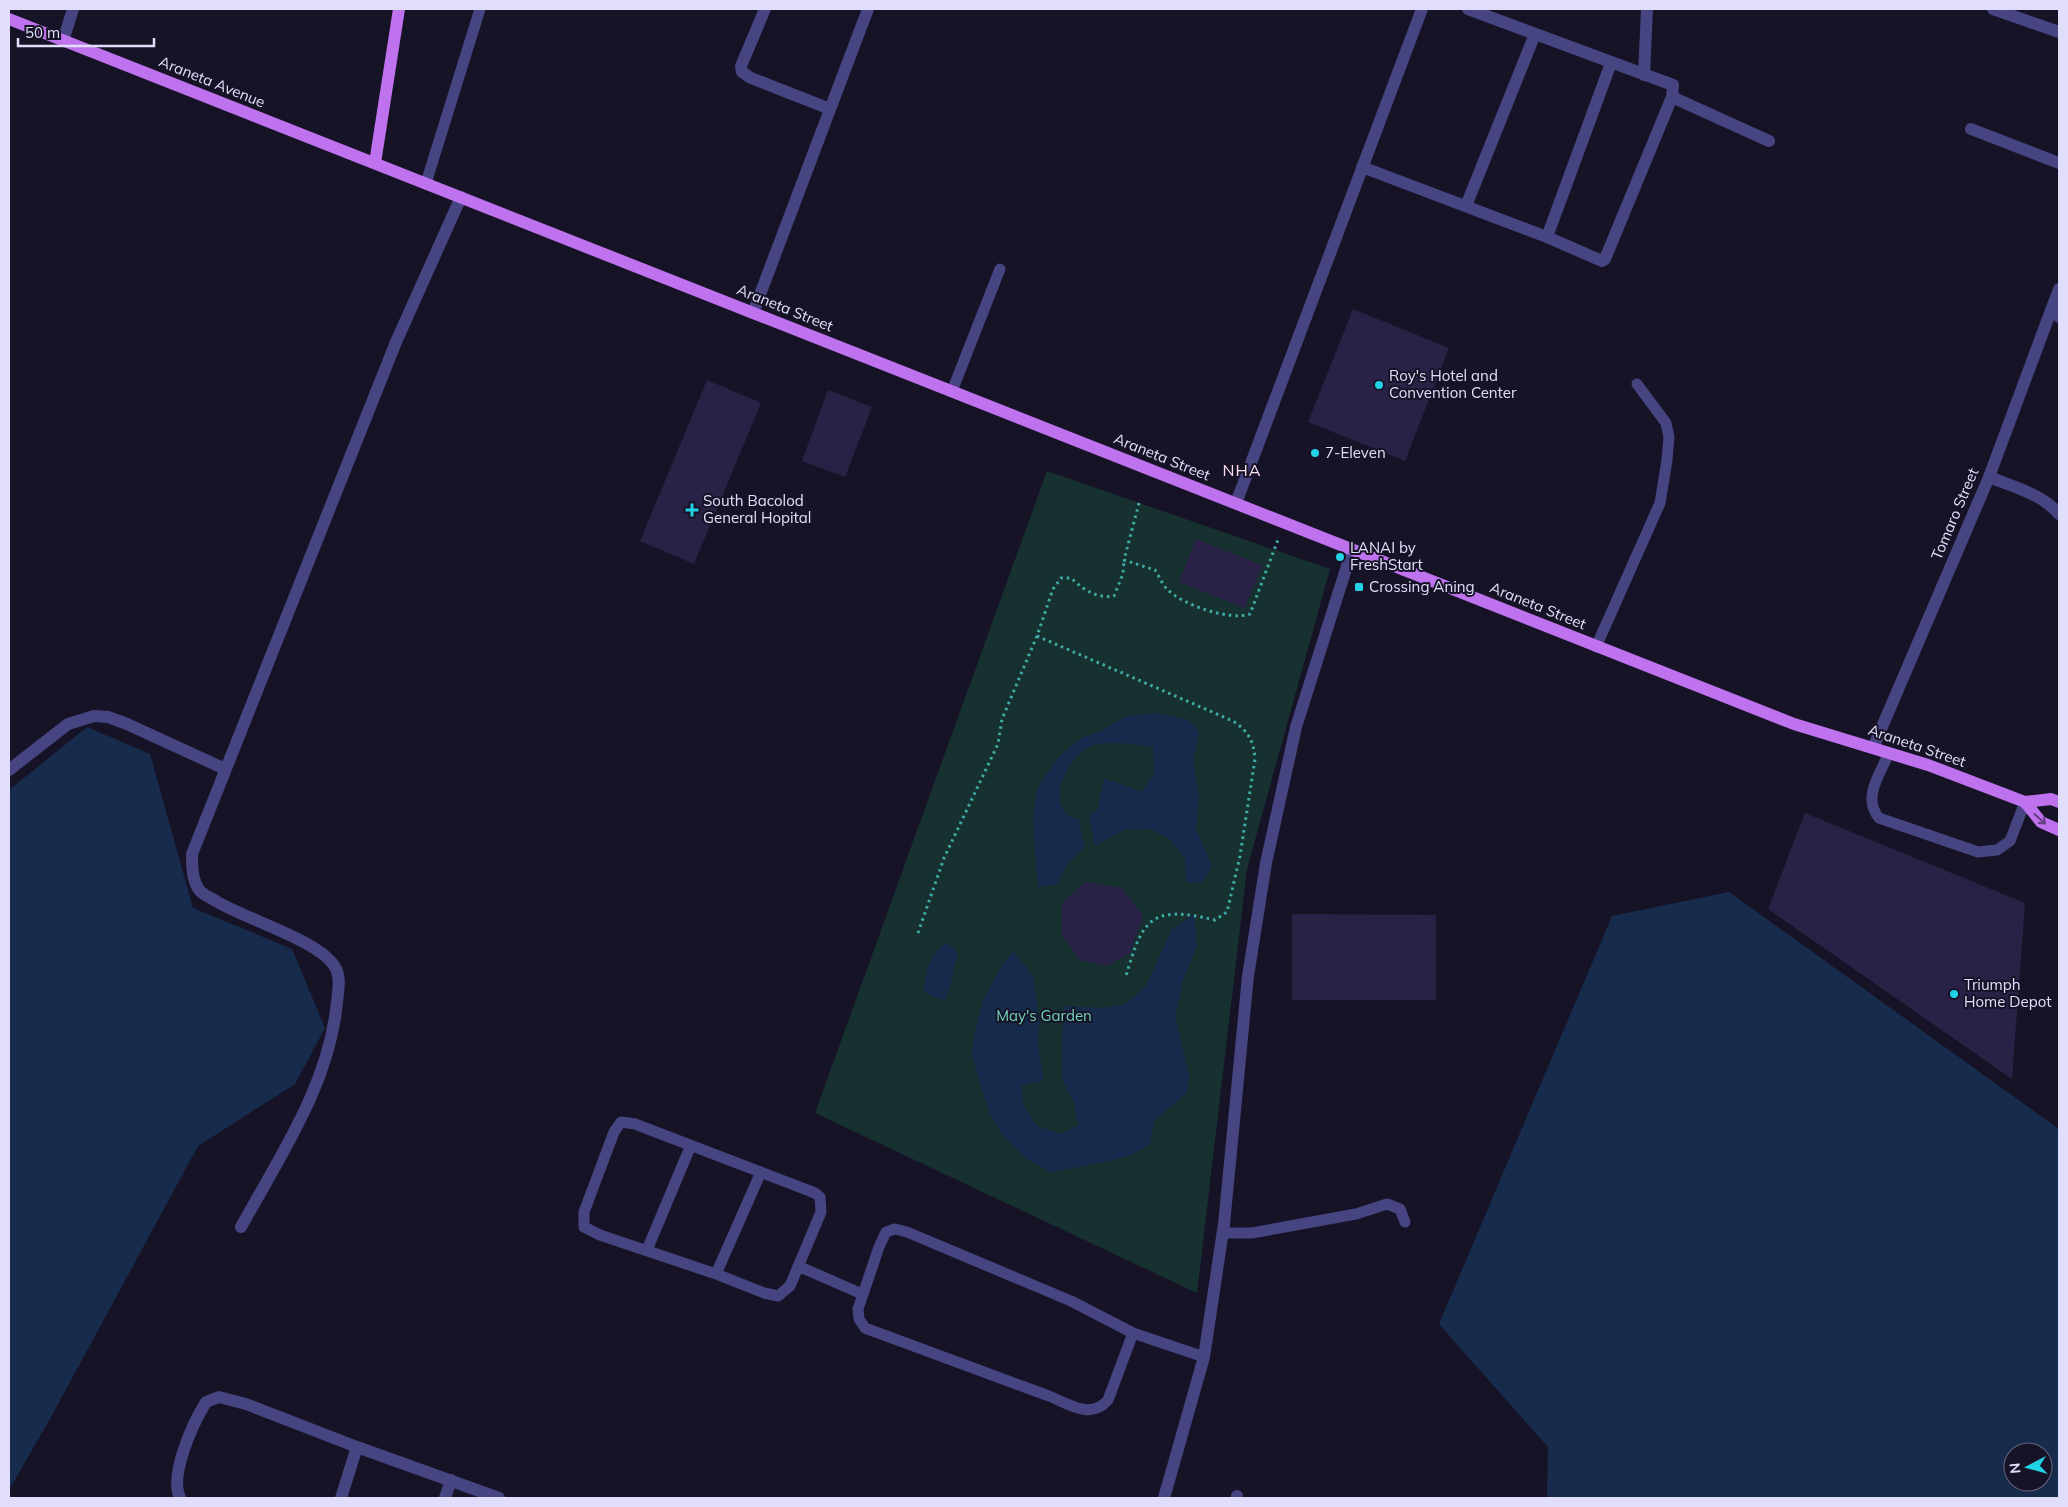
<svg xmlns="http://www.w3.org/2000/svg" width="2068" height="1507" viewBox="0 0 2068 1507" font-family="Mulish,sans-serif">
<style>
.green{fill:#173130}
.water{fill:#172c4c;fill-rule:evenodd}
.building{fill:#292246}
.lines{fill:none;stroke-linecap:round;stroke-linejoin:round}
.path{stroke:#3fada6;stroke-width:3;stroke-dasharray:2.5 4;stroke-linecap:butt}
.service{stroke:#464481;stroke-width:11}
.minor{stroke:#464481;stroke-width:12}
.tertiary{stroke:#464481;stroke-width:12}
.primary{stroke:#bf72ee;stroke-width:12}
.oneway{stroke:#633e81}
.poi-dot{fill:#21d1e4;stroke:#171327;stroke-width:2}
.labels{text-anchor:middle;stroke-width:4;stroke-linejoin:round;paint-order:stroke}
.street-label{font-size:15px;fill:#e1defb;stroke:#171327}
.poi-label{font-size:15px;fill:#e1defb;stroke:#171327;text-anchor:start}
.park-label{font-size:15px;fill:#71d3ba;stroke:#171327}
.neighbourhood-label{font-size:16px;letter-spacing:1px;fill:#fbdff1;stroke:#171327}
</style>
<rect width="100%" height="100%" fill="#171327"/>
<path class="green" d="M1047,471L1330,569L1247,869L1197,1293L815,1113Z"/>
<path class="water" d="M1157,713L1189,720L1199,732L1193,759L1199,797L1196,828L1212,867L1202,882L1186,883L1185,858L1170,839L1150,829L1124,830L1095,846L1089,816L1098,809L1104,778L1142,792L1154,773L1153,747C1134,745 1109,739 1091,746C1074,753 1056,783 1060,802C1061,806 1065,811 1067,815L1079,819L1084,847L1067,864L1057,884L1038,887L1033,822L1037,789L1058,757L1081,738L1101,731L1126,716Z
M87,727L150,754L193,908L292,949L325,1028L295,1084L198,1146L51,1417L9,1490V790Z
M1729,892L2059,1129V1498H1547L1548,1447L1439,1324L1612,916ZM2013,1452H2043V1482H2013Z
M1194,914L1197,946L1183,980L1175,1016L1189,1075L1187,1093L1154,1121L1150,1144L1131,1155L1106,1162L1051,1172L1027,1159L1002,1135L989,1112L972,1056L974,1035L983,1000L999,970L1013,951L1033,976L1039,1018L1038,1046L1044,1080L1022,1086L1023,1104L1037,1126L1061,1134L1078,1125L1074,1102L1062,1080L1063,1006L1103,1008L1125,1004L1146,986L1172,929Z
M946,943C965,952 955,958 953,973C951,985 949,989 945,1000L930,996L924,989C925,972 931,951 946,943Z"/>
<path class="building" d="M1353,309L1449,348L1405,461L1308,422Z
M707,380L761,403L694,564L640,541Z
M828,390L872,407L845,477L802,461Z
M1196,539L1262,565L1245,608L1179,582Z
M1805,813L2025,903L2012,1079L1768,909Z
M1085,882L1122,888L1143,916L1130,953L1107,966L1080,960L1062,935V904Z
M1292,914L1436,915V1000H1292Z"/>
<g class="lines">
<path class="path" d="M1139,503L1124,560L1155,570C1159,576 1162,584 1167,589C1182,605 1230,621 1250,614L1279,537
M1037,636L1233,721C1248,731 1254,741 1255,759L1240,856L1227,912L1215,920C1152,905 1143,917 1126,976
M918,933L944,858L998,744L1002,719L1037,636L1053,589L1061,578H1071C1083,589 1096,599 1114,596L1123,574L1124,560"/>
<path class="service" d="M426,183L480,9
M952,391L1000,269
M1596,647L1660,503L1667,460L1669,437L1666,423L1637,384
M1889,753C1880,774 1862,798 1879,818L1978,852L1997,850L2010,841L2025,802
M621,1122L635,1124L815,1193L820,1197L821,1212L790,1286L778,1296L764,1293L716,1274L600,1235L584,1227V1212L614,1132Z
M1223,1233H1252L1279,1228L1356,1214L1387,1204L1400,1209L1405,1222
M647,1250L691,1145
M798,1266L862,1294
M716,1274L761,1172
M1133,1333L1108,1400C1091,1420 1069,1404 1049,1396L865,1328L859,1319L858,1309L879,1247L886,1232L895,1229L907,1232L1071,1301L1133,1333L1204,1357"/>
<path class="minor" d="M765,9L741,66L742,72L751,78L830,109
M1993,9L2059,32
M63,41L73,9
M1644,75L1647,9
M1672,97L1769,141
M1971,129L2059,163
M1362,167L1547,237L1602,261L1605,259L1672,97L1673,85L1468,9
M1466,206L1535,34
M1547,237L1611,63
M2051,310L2059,317
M753,313L868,9
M1989,477C2014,487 2042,494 2059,514
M1236,503L1422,9
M9,770L68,724L94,716L108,717L127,724L225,769
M241,1227C280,1156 329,1085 337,1002C338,992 341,978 336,969C323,941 244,919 216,901C211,898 204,895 200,891C192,881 192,866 192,854L396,342L461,197
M180,1498C169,1475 193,1423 206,1402L219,1397L246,1404L357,1447L499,1498
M341,1498L357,1447
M445,1498L451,1480
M1164,1498L1204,1357L1224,1224L1248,976L1266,863L1296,727L1352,550
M1237,1498V1496"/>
<path class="tertiary" d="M1873,748L1989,477L2059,289"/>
<path class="primary" d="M9,19L1794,724L1928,765L2025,802L2051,799L2059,802
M375,163L399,9
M2025,802L2041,822L2059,830"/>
</g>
<defs><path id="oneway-shaft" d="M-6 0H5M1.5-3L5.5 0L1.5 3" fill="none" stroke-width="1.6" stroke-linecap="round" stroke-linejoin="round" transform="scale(1.25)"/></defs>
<use class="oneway" href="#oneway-shaft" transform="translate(2040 819) rotate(42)"/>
<g class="poi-dot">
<circle cx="1379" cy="385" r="5"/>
<circle cx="1315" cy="453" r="5"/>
<path d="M689.5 502.5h5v5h5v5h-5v5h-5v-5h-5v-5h5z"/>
<circle cx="1340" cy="557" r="5"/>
<rect x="1354" y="582" width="10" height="10" rx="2.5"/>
<circle cx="1954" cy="994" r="5"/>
</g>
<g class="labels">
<g class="street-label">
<text transform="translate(212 82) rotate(22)" y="5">Araneta Avenue</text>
<text transform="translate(785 308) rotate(22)" y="5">Araneta Street</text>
<text transform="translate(1162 457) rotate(22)" y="5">Araneta Street</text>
<text transform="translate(1955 514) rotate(-67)" y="5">Tomaro Street</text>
<text transform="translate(1538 606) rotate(22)" y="5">Araneta Street</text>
<text transform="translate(1917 746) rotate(19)" y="5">Araneta Street</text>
</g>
<g class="poi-label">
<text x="1389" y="381">Roy's Hotel and<tspan x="1389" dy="17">Convention Center</tspan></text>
<text x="1325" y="458">7-Eleven</text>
<text x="703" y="506">South Bacolod<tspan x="703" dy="17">General Hopital</tspan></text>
<text x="1350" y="553">LANAI by<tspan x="1350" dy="17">FreshStart</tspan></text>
<text x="1369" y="592">Crossing Aning</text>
<text x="1964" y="990">Triumph<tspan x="1964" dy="17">Home Depot</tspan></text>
</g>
<g class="park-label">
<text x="1044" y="1021">May's Garden</text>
</g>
<g class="neighbourhood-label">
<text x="1242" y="476">NHA</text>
</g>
</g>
<rect width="2068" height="1507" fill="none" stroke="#e1defb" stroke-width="20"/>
<g transform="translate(2028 1467) rotate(264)"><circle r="24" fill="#171327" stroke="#68647c"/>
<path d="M0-4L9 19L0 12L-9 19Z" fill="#21d1e4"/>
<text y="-8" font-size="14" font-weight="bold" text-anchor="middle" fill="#e1defb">N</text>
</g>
<path d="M18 38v8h136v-8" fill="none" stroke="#e1defb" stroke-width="2.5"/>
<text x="25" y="38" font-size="15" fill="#e1defb" stroke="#171327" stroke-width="4" paint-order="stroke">50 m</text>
</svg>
